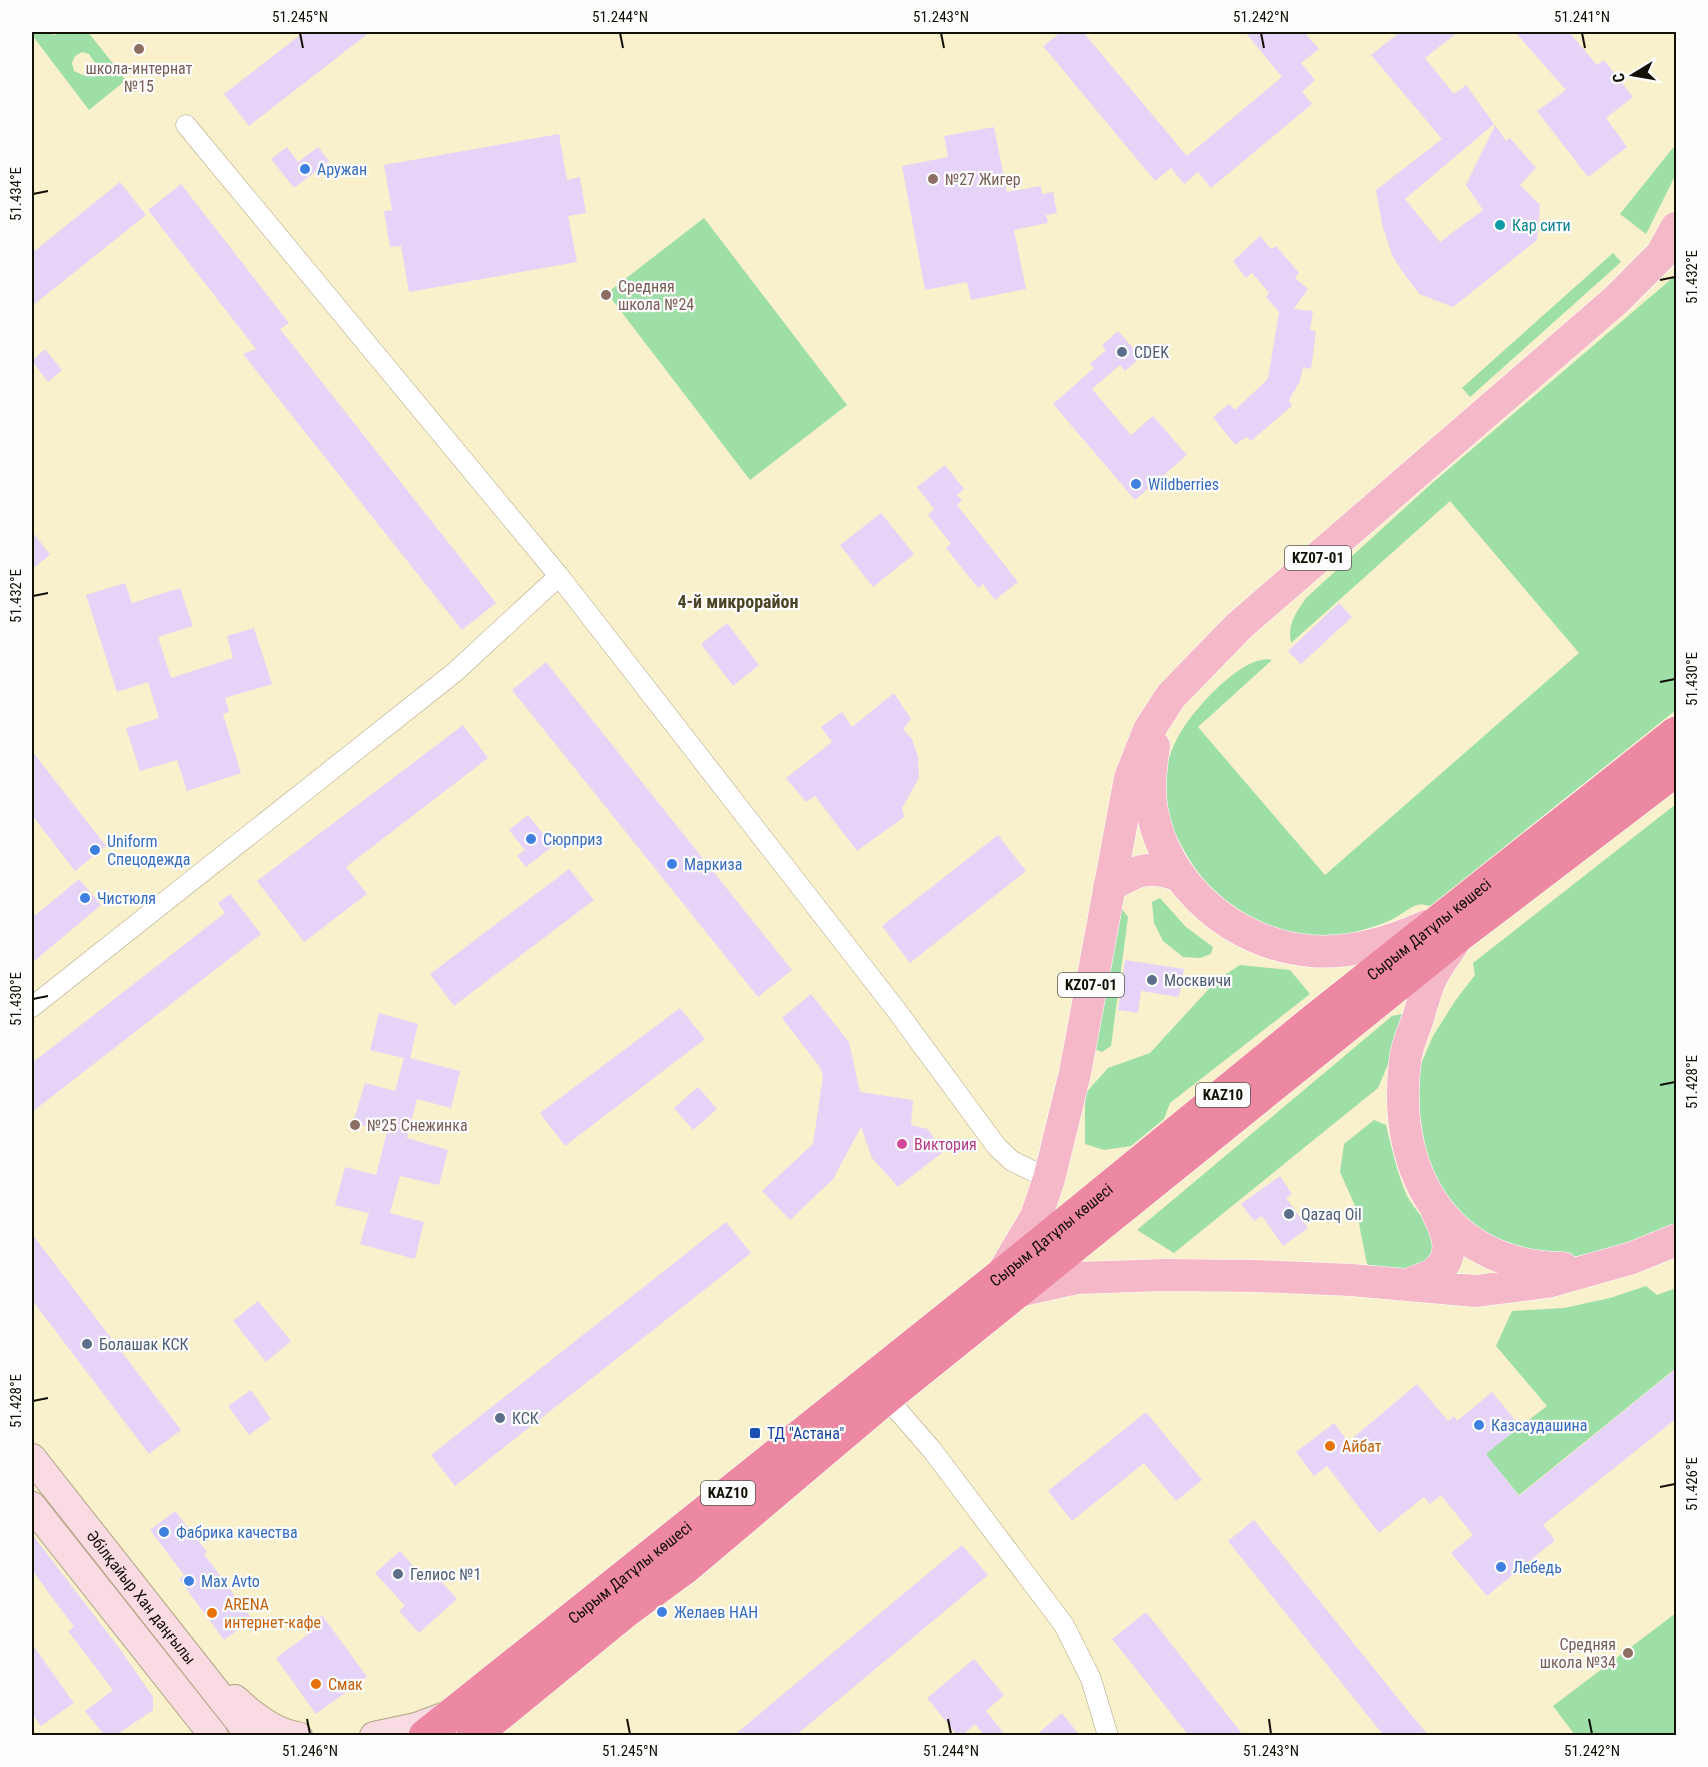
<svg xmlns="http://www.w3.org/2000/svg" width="1708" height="1767" viewBox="0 0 1708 1767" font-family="'Roboto Condensed',sans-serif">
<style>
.green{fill:#9edea7;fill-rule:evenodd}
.building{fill:#e5d4f7}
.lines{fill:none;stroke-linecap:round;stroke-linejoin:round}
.street-casing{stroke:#aea583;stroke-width:21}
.secondary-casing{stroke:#aea583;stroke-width:30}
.primary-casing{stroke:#fff;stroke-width:33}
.highway-casing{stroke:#fff;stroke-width:34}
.street{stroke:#fff;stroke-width:20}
.secondary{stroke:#fadbe3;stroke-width:28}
.primary{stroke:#f4b8c8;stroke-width:32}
.highway{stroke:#ed88a3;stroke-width:33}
.ticks{fill:none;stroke:#120f04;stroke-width:2}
.education-dot{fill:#8d6e63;stroke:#fdfdfd;stroke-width:2}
.shop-dot{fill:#3f7fe0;stroke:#fdfdfd;stroke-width:2}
.culture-dot{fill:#0f9aa8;stroke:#fdfdfd;stroke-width:2}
.service-dot{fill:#5c6f8a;stroke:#fdfdfd;stroke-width:2}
.hotel-dot{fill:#d1479c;stroke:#fdfdfd;stroke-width:2}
.transit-dot{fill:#1a4fb4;stroke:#fdfdfd;stroke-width:2}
.food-dot{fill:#e8710a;stroke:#fdfdfd;stroke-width:2}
.labels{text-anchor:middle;stroke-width:4.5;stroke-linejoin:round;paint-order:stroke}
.shield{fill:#fdfdfd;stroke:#58564f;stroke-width:1.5}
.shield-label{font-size:15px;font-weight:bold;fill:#120f04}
.education-label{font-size:16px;fill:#785e54;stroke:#fdfdfd;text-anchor:start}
.shop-label{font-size:16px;fill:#366cbe;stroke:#fdfdfd;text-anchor:start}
.culture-label{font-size:16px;fill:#0d838f;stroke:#fdfdfd;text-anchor:start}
.service-label{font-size:16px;fill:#4e5e75;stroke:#fdfdfd;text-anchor:start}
.street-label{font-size:16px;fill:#120f04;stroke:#fdfdfd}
.hotel-label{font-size:16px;fill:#b23c85;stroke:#fdfdfd;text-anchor:start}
.transit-label{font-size:16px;fill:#164399;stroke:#fdfdfd;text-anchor:start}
.food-label{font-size:16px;fill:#c56008;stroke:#fdfdfd;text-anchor:start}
.neighbourhood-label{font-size:18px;font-weight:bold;fill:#4c4525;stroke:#fdfdfd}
.neatline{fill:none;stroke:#120f04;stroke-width:2}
.ticks-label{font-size:15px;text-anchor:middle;fill:#120f04}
</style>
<rect width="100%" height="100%" fill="#f9f1cc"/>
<path class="green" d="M32,32H46L54,35L62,32H88L126,80L89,110L32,35ZM82,52L89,54L95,63L90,73L83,75L74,71L72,63L75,56Z
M1676,144V174L1646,234L1620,214Z
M704,218L847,405L750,480L607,293Z
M1613,253L1621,262L1470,397L1462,388Z
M1676,275V710L1430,906C1425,905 1421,903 1417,905C1408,908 1401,915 1393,919C1384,923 1373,927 1363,930C1303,949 1235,921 1198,872C1185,855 1161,810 1162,789C1163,772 1170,752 1178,737C1190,713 1244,652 1272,660L1198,727L1325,875L1579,653L1450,501L1291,643C1287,624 1296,613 1306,598L1430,485Z
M1676,804V1226L1629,1247L1590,1255L1554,1258L1517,1253L1464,1218L1442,1192L1424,1153L1415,1113L1418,1071L1433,1036L1455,1001L1475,975L1473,963Z
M1160,898L1186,927L1213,947L1211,954L1200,958L1183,957L1163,941L1154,923L1152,902Z
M1122,909L1128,917L1111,1046L1102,1052L1095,1049L1114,913Z
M1240,965L1290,970L1310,994L1170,1103L1164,1119L1131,1146L1104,1150L1085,1144V1094L1108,1068L1150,1053L1217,980Z
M1402,1014L1406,1022L1378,1088L1174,1253L1137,1230L1392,1016Z
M1374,1120L1386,1125C1392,1149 1397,1173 1407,1196C1414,1209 1431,1227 1440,1242L1435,1259L1418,1269L1387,1274L1367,1264L1356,1208L1340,1172L1344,1144Z
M1646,1286L1657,1295L1676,1288V1368L1519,1495L1485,1454L1547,1406L1496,1346L1512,1311L1564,1308L1610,1298Z
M1676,1613V1735H1575L1553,1706Z"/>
<path class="building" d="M304,32H370L249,126L224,94Z
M1061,32H1083L1187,156L1282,77L1245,32H1304L1319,49L1301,63L1315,80L1302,92L1312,104L1211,188L1198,172L1184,184L1171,168L1155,181L1043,46Z
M1400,32H1458L1425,58L1454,94L1466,85L1494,124L1405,199L1440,242L1483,210L1466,185L1495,125L1506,141L1510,138L1536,168L1520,185L1540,205L1537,240L1453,307L1419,294L1402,271L1392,255L1382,224L1376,190L1442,139L1371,55Z
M1515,32H1569L1597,65L1604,60L1633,97L1606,118L1627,147L1588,177L1537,111L1566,90Z
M994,127L1007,192L1041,186L1042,194L1053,192L1057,213L1046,215L1048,223L1014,230L1026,289L971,300L967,282L925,290L902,166L948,157L944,136Z
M559,134L567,180L580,177L586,213L568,216L577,262L409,292L401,246L390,247L384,211L392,210L384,165Z
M287,147L298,162L318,147L329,161L294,188L271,159Z
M120,182L146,215L32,306V253Z
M181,184L289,323L280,329L496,603L462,630L243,354L256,349L148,210Z
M1260,236L1271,249L1276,246L1299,273L1295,278L1308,289L1294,309L1313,311L1310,330L1316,332L1311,369L1303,367L1300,381L1289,400L1292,406L1251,441L1246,437L1235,445L1213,417L1229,404L1235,410L1268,379L1279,312L1266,297L1269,293L1252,273L1246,278L1233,261Z
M1118,331L1141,357L1125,371L1120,365L1092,389L1131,435L1153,416L1187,455L1135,500L1053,404L1094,368L1090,364L1106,350L1102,345Z
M45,349L62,370L48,382L32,361Z
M945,465L964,489L957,495L962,501L957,505L1018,582L995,600L983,584L978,588L946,548L951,544L928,515L934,509L917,487Z
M881,513L914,554L873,587L840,545Z
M32,531L50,555L32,569Z
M125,583L132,603L180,588L193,626L158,637L171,678L233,658L227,636L254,628L272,684L225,698L229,712L223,714L241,773L187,791L177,760L140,771L126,728L159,718L148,682L117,692L86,595Z
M1339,603L1352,617L1301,664L1288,651Z
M727,623L759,665L733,686L701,644Z
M546,662L792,970L758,997L512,690Z
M894,693L911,719L903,729L912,739L918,757L919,778L902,808L904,817L857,851L815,796L806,802L786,778L832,742L821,727L842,712L852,727Z
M463,725L488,758L346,867L367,894L304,942L257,881Z
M32,751L106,846L75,871L32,815Z
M528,815L553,846L526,867L517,856L525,850L509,830Z
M998,835L1026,871L910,963L882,926Z
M569,869L594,900L454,1006L430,974Z
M79,879L101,905L32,963V918Z
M230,894L261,934L32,1112V1063L225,913L218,903Z
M1125,960L1184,969L1179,997L1141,991L1138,1013L1118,1010Z
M811,994L849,1042L860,1092L913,1100L911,1125L928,1129L943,1152L898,1187L872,1158L861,1127L833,1179L790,1220L762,1191L813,1144L823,1076L819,1066L782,1018Z
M680,1008L705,1039L565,1146L540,1113Z
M379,1013L418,1024L410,1058L460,1071L451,1108L417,1099L407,1138L448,1150L439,1185L400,1176L390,1213L424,1222L415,1259L360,1244L369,1213L335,1205L345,1167L376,1175L387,1132L353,1123L365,1083L395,1091L404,1058L370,1050Z
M698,1087L717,1109L693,1130L674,1108Z
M1280,1176L1292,1194L1286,1198L1308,1228L1283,1246L1262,1216L1254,1221L1241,1204Z
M726,1222L751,1253L455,1486L431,1455Z
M32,1234L181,1430L149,1454L32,1300Z
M258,1301L291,1341L266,1362L233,1321Z
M1677,1368V1418L1543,1525L1555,1540L1487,1596L1451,1553L1473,1535L1441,1495L1430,1504L1424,1497L1379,1533L1327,1466L1314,1476L1296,1452L1334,1423L1348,1442L1417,1384L1448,1421L1454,1416L1457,1421L1492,1392L1520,1426L1486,1454L1519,1496Z
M251,1390L271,1419L249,1435L228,1406Z
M1146,1412L1202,1480L1176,1501L1144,1463L1072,1521L1048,1491Z
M175,1511L207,1552L204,1554L252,1619L224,1640L179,1579L184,1575L150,1530Z
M1254,1520L1409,1712L1429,1736H1384L1228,1541Z
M32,1534L122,1652L153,1697V1710L115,1736H105L85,1711L113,1690L68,1631L74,1627L32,1570Z
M962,1545L988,1575L795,1736H733Z
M400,1551L429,1584L437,1577L457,1599L419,1633L399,1611L405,1606L375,1573Z
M1146,1612L1244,1736H1189L1112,1639Z
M322,1615L367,1677L316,1714L276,1658L314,1630L310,1624Z
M32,1644L74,1703L41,1726L32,1714Z
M974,1659L1004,1695L986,1711L1006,1736H985L975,1724L961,1736H958L927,1698Z
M1062,1713L1080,1736H1035Z"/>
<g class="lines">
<defs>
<path id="street" d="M186,125L559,576L897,1011L997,1147L1012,1161L1049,1179
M32,1007L455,672L559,576
M880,1390L932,1450L1064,1625L1091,1679L1108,1736"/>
<g id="secondary">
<path id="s1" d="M32,1458L251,1736"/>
<path d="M32,1506L214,1736"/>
<path d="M235,1699C251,1714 275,1733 298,1736"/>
<path d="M374,1736L416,1727L448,1715"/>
</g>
<path id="primary" d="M1154,746C1151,767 1148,789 1152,810C1165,886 1235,945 1311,951C1352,954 1390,942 1426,926
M1109,887C1136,870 1147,865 1178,875
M1454,942C1446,955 1436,967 1430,981C1424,995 1421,1010 1416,1024C1412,1034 1408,1045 1406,1055C1389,1166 1442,1267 1563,1268
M1005,1269L1036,1217L1049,1179L1075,1073L1130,778L1149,730L1171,696L1239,626L1616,300L1661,255L1676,228
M1410,1284C1418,1280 1429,1278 1436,1272C1457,1256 1447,1231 1437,1212
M1019,1291L1077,1278L1164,1275L1256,1276L1351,1280L1476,1291L1547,1282L1632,1258L1676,1240"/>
<g id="highway">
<path id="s2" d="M425,1736L1040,1244L1314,1020L1676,733"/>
<path d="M473,1736L626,1611L686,1567L887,1397L1457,937L1676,770"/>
</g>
</defs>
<use href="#street" class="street-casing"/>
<use href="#secondary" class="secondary-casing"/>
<use href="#primary" class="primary-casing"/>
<use href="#highway" class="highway-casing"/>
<use href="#street" class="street"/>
<use href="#secondary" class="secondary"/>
<use href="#primary" class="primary"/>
<use href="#highway" class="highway"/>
</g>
<path class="ticks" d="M300,33L303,48M620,33L623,48M941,33L944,48M1261,33L1264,48M1582,33L1585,48M33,194L48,191M1660,280L1675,277M33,596L48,593M1660,682L1675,679M33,999L48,996M1660,1085L1675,1082M33,1401L48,1398M1660,1487L1675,1484M307,1719L310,1734M627,1719L630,1734M948,1719L951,1734M1269,1719L1271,1734M1589,1719L1592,1734"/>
<g class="education-dot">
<circle cx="139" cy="49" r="6"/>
<circle cx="933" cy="179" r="6"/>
<circle cx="606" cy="295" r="6"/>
<circle cx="355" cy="1125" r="6"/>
<circle cx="1628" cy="1653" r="6"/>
</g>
<g class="shop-dot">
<circle cx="305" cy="169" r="6"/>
<circle cx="1136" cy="484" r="6"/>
<circle cx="531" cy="839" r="6"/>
<circle cx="95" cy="850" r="6"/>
<circle cx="672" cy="864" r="6"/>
<circle cx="85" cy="898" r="6"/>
<circle cx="1479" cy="1425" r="6"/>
<circle cx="164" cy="1532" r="6"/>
<circle cx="1501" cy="1567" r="6"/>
<circle cx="189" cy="1581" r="6"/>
<circle cx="662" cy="1612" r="6"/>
</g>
<circle class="culture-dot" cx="1500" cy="225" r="6"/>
<g class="service-dot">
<circle cx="1122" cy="352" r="6"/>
<circle cx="1152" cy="980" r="6"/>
<circle cx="1289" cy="1214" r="6"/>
<circle cx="87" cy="1344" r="6"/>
<circle cx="500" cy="1418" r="6"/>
<circle cx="398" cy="1574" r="6"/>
</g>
<circle class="hotel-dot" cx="902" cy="1144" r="6"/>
<rect class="transit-dot" x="749" y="1427" width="12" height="12" rx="3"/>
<g class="food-dot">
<circle cx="1330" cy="1446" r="6"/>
<circle cx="212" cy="1613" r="6"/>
<circle cx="316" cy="1684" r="6"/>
</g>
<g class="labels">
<g class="shield">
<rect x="1285" y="546" width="66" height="24" rx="4.5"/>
<rect x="1058" y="973" width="66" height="24" rx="4.5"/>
<rect x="1196" y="1083" width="54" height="24" rx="4.5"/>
<rect x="701" y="1481" width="54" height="24" rx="4.5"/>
</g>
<g class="shield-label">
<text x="1318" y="563">KZ07-01</text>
<text x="1091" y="990">KZ07-01</text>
<text x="1223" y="1100">KAZ10</text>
<text x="728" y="1498">KAZ10</text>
</g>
<g class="education-label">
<text x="139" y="74" text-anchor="middle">школа-интернат<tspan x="139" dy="18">№15</tspan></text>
<text x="945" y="185">№27 Жигер</text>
<text x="618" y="292">Средняя<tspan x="618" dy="18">школа №24</tspan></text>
<text x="367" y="1131">№25 Снежинка</text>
<text x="1616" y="1650" text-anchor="end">Средняя<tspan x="1616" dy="18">школа №34</tspan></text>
</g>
<g class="shop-label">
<text x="317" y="175">Аружан</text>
<text x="1148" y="490">Wildberries</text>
<text x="543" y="845">Сюрприз</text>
<text x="107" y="847">Uniform<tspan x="107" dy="18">Спецодежда</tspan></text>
<text x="684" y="870">Маркиза</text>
<text x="97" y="904">Чистюля</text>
<text x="1491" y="1431">Казсаудашина</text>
<text x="176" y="1538">Фабрика качества</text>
<text x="1513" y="1573">Лебедь</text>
<text x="201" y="1587">Max Avto</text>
<text x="674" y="1618">Желаев НАН</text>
</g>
<g class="culture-label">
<text x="1512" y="231">Кар сити</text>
</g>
<g class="service-label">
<text x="1134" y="358">CDEK</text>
<text x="1164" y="986">Москвичи</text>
<text x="1301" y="1220">Qazaq Oil</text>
<text x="99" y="1350">Болашак КСК</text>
<text x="512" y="1424">КСК</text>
<text x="410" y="1580">Гелиос №1</text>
</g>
<g class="street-label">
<text dy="6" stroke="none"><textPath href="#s2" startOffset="1288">Сырым Датұлы көшесі</textPath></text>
<text dy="6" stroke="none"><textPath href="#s2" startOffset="802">Сырым Датұлы көшесі</textPath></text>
<text dy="6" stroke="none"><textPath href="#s2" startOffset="262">Сырым Датұлы көшесі</textPath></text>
<text dy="6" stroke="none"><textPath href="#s1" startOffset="177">Әбілқайыр Хан даңғылы</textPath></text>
</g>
<g class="hotel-label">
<text x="914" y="1150">Виктория</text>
</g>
<g class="transit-label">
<text x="767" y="1439">ТД "Астана"</text>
</g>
<g class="food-label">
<text x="1342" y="1452">Айбат</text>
<text x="224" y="1610">ARENA<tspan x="224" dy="18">интернет-кафе</tspan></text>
<text x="328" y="1690">Смак</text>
</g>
<g class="neighbourhood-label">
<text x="738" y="608">4-й микрорайон</text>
</g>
</g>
<rect width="1708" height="1767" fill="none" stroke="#fdfdfd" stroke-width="66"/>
<g transform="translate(1633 75) rotate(259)" stroke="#fdfdfd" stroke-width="4.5" paint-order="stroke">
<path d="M0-4.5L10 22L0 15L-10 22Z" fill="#120f04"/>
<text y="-9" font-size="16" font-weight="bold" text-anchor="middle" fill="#120f04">С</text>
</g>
<rect x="33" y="33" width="1642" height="1701" class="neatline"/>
<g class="ticks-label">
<text x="300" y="22">51.245°N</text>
<text x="620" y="22">51.244°N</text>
<text x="941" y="22">51.243°N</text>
<text x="1261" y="22">51.242°N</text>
<text x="1582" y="22">51.241°N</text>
<text transform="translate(16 194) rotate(-90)" y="5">51.434°E</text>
<text transform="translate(1692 277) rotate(-90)" y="5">51.432°E</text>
<text transform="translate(16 596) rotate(-90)" y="5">51.432°E</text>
<text transform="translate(1692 679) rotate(-90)" y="5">51.430°E</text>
<text transform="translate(16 999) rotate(-90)" y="5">51.430°E</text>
<text transform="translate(1692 1082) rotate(-90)" y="5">51.428°E</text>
<text transform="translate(16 1401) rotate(-90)" y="5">51.428°E</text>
<text transform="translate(1692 1484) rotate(-90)" y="5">51.426°E</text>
<text x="310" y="1756">51.246°N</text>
<text x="630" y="1756">51.245°N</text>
<text x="951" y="1756">51.244°N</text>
<text x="1271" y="1756">51.243°N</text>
<text x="1592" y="1756">51.242°N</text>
</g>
</svg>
